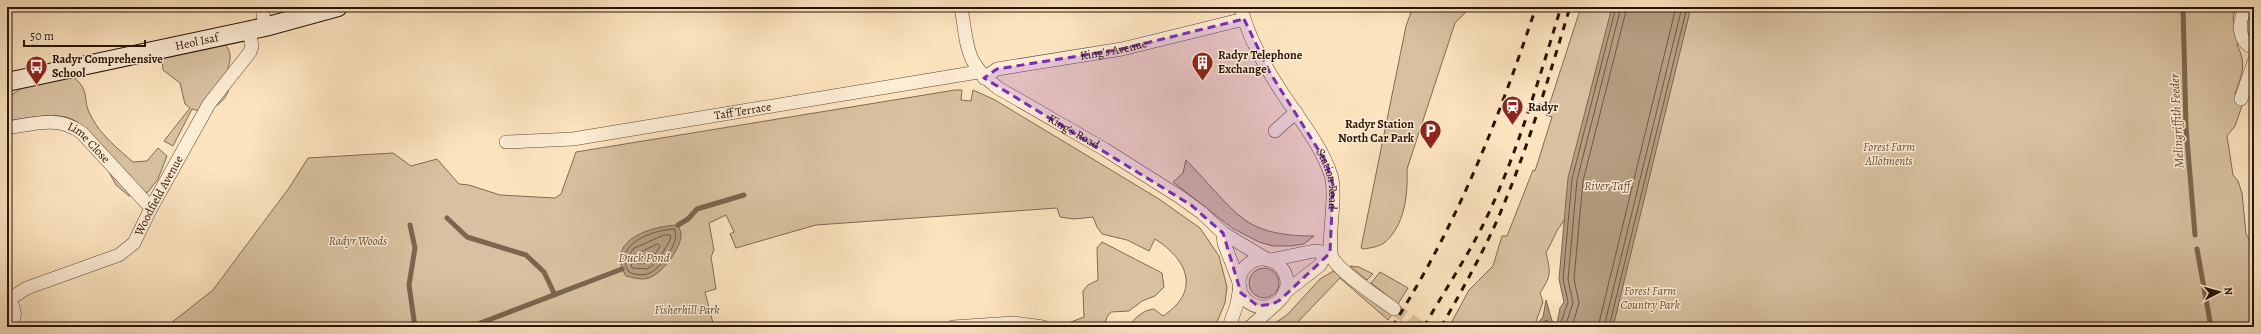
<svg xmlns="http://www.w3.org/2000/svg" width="2261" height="334" viewBox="0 0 2261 334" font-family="Alegreya,serif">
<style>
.green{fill:#d8c1a0;stroke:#806a53}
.water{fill:#b49d80;stroke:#7c664f}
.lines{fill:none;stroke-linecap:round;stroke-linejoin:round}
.shore{stroke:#6e5843;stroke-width:1}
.stream{stroke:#7c664f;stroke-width:5}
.minor-tunnel{stroke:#dcc5a3;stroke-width:13;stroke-dasharray:13 6;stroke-linecap:butt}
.minor-casing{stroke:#5d4834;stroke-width:14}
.secondary-casing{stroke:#281406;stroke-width:20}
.minor{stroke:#fdedd5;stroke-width:13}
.secondary{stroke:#fdedd5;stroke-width:18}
.rail{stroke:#281406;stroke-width:3;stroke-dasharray:7 7;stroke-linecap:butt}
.marked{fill:#7b2cbf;fill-opacity:0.2;stroke:#7b2cbf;stroke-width:3;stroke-dasharray:8 5;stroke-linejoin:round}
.labels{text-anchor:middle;stroke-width:3;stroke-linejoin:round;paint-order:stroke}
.street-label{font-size:12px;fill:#281406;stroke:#fdedd5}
.poi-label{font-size:12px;font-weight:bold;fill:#281406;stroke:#fdedd5;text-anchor:start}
.park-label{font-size:12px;font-style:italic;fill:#66513c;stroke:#fdedd5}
.water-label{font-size:13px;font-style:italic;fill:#604b37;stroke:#fdedd5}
</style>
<rect width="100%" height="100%" fill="#fce4bf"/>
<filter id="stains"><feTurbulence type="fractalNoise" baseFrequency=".005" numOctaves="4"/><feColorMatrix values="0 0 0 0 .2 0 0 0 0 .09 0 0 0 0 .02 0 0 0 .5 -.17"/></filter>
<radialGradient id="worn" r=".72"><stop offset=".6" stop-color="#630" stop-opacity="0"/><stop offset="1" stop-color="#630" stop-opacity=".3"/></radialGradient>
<path class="green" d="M1413,7H1467L1464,14L1455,23L1407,169C1408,194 1405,226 1384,243C1378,247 1370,248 1363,249L1361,248L1406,26Z
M1581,7H1623L1569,214L1558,229L1546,253C1551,273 1551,276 1540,293L1543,302L1534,327H1449L1469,290L1493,266L1502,236H1507L1533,170L1535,171L1552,117L1546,115Z
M1665,7H2235L2233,19L2239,42L2237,45C2247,64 2242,74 2235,94L2242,106L2235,126L2227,136L2233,175L2238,181L2242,193L2246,234L2251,243L2254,256V327H1599Z
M223,43C234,52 230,62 226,74C239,93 212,117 192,109L173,146L164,141L190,108L185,104L180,83L163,70L162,59L164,55Z
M71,75C93,92 80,98 92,118C101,135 118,149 133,162L147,161L158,148L167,156L158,179L148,192L129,196L116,185L109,172L114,159C71,110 71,111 7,121V95L13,94L23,87Z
M955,90H962L961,100L971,101L973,90L995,100L1159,199L1200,228L1219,256L1227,287L1225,303L1215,327H1127C1135,319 1142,310 1154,309L1163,316C1201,291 1188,260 1155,239L1149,251L1127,240L1102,234L1097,227L1093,217L1074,219L1060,217L1057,208L816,225L736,248L730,234L734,232L726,215L709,223L714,250L711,257L716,289L705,292L714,327H166L213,290L289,188L308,158L393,153L411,166L437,159L459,184L469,185L500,195L555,198L561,194L576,152Z
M1186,160C1203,177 1227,207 1245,220C1265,234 1291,236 1314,236L1304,244L1291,246H1273L1259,242L1232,228L1173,182L1183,173Z
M1102,242L1162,273L1164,287L1155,296L1142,301L1129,311L1111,312L1107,317L1104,327H1072L1071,322L1084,317L1083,291L1088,285L1098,280L1097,248Z
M1350,266L1359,267L1373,274L1367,280Z
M1249 283a15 15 0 1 1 30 0a15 15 0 1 1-30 0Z
M1335,270L1392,314L1388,320L1340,278L1293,327H1269L1287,315L1320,279Z
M1380,272L1408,288L1398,304L1371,283Z"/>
<path class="water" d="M1612,7H1691L1613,327H1534L1543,317L1546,300L1552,321L1557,323L1560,308L1564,302L1559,279L1568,178Z
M678,225C679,228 681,231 681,234C682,247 663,272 651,277C643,281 634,278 626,276C604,241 650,226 678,225Z"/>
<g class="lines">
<path class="shore" d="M674,229C682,240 661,268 650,273C644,276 635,275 629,272C611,245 652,230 674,229Z
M664,235H670L671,238L658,261L647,269L632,268L629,255L633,249Z
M658,244L660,246C655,255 648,267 636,263L637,254Z
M1539,327L1546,320L1555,326L1560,325L1568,302L1563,279L1572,179L1616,7
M1565,327L1573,303L1568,279L1577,180L1621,7
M1572,327L1579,303L1574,279L1583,181L1627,7
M1598,327L1676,7
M1604,327L1682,7
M1609,327L1687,7"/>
<path class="stream" d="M2183,7L2186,127L2195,235
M447,218L467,237L526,255L544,272L555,295
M410,225L415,248L409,285L415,327
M678,225L688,219L697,209L744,195
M2197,249L2211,327
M470,327L622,269"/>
<path class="minor-tunnel" d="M1394,309L1420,327"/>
<defs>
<g id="minor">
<path d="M262,7L265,27"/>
<path id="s1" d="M961,7C968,47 964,62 998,88L1104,149L1180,197L1202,213L1223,233L1268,260"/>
<path id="s2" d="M1241,7C1248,38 1266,68 1283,94C1300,120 1321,145 1331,175C1338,197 1325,246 1333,259C1342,274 1378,297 1394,309"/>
<path d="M2248,7C2237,18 2237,43 2254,48"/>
<path id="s3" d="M984,78L997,69L1122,49L1244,19"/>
<path d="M2241,99L2254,62"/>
<path id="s4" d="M7,128C34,124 58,115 82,133L151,208"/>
<path d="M1275,131L1296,112"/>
<path id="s5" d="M506,142L573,139L978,72"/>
<path d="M1223,233L1224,243L1239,282"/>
<circle cx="1263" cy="283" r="24"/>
<path d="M1271,260L1314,251L1330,253"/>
<path d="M1284,293L1320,265L1326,254"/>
<path d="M7,299C16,307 17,318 9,327"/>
<path id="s6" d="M8,300L27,288L119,255L134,243L151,208L209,104L250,52L252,46L249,31"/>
<path d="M953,327L1013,323L1043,327"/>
<path d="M1229,327L1237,304L1240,287"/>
<path d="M1250,327L1276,304"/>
</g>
<g id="secondary">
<path id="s7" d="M7,82L265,27L338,7"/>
</g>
</defs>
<use href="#minor" class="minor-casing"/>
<use href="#secondary" class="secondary-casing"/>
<use href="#minor" class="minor"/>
<use href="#secondary" class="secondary"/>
<path class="rail" d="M1392,327C1457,225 1498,121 1536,7
M1424,327C1444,291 1468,256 1486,219C1518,151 1539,79 1561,7
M1441,327C1460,294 1479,260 1495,225C1526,155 1548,80 1570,7"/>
</g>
<path class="marked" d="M1244,19L1269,71L1326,162L1333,185L1330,253L1280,300L1273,304L1258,306L1241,293L1223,233L1191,205L984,78L997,69L1122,49Z"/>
<defs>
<symbol id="building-pin" viewBox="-11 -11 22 30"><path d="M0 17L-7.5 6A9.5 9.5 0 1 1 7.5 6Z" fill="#8f2418" stroke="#fdedd5"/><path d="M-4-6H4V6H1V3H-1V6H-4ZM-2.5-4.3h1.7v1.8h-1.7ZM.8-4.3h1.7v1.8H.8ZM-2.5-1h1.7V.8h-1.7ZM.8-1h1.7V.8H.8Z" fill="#fff"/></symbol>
<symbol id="bus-pin" viewBox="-11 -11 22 30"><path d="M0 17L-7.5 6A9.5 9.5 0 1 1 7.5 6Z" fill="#8f2418" stroke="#fdedd5"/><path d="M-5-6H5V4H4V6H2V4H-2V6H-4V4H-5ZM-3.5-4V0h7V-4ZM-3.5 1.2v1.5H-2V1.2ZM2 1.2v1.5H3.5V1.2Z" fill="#fff"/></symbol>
<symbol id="station-pin" viewBox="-11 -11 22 30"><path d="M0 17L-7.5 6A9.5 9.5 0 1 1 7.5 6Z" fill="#8f2418" stroke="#fdedd5"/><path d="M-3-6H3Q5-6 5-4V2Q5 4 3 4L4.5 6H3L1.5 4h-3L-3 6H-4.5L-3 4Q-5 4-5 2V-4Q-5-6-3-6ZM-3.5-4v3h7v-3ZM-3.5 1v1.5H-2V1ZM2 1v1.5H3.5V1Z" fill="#fff"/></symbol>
<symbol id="parking-pin" viewBox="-11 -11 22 30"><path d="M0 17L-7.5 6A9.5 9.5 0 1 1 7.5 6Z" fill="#8f2418" stroke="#fdedd5"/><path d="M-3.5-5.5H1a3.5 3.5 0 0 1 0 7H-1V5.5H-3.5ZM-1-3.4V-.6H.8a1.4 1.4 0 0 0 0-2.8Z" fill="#fff"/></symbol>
</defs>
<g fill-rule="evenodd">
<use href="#building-pin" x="1190" y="50" width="25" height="34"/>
<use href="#bus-pin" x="24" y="54" width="25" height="34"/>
<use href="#station-pin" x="1500" y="94" width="25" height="34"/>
<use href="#parking-pin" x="1418" y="118" width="25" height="34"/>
</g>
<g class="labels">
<g class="street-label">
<text dy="4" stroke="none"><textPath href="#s7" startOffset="194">Heol Isaf</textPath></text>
<text dy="4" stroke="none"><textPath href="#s3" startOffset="134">King's Avenue</textPath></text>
<text dy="4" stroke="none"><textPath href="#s5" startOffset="239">Taff Terrace</textPath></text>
<text dy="4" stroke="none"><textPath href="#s1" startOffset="180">King's Road</textPath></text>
<text dy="4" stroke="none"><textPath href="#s4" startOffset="89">Lime Close</textPath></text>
<text dy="4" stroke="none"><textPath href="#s2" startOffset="195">Station Road</textPath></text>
<text dy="4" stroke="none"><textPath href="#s6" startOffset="193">Woodfield Avenue</textPath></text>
</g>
<g class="poi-label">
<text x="1218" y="59">Radyr Telephone<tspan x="1218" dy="14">Exchange</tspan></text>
<text x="52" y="63">Radyr Comprehensive<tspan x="52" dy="14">School</tspan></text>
<text x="1528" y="111">Radyr</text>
<text x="1414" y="128" text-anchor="end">Radyr Station<tspan x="1414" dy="14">North Car Park</tspan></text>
</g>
<g class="park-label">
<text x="1889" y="151">Forest Farm<tspan x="1889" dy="14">Allotments</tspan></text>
<text x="358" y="245">Radyr Woods</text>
<text x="1650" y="295">Forest Farm<tspan x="1650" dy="14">Country Park</tspan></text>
<text x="687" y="314">Fisherhill Park</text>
</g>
<g class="water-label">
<text transform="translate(2176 121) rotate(-93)" y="5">Melingriffith Feeder</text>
<text x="1607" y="190">River Taff</text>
<text x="644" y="262">Duck Pond</text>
</g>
</g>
<rect width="2261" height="334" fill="none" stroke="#fce4bf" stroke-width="24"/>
<rect x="8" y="8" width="2245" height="318" fill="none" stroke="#281406" stroke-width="2"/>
<rect x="12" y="12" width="2237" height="310" fill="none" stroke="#281406"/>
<g transform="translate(2219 292) rotate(84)" stroke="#fdedd5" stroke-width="3" paint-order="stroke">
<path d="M0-3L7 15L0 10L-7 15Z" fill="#281406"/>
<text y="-6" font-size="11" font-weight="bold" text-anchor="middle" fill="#281406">N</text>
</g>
<path d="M24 40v6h121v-6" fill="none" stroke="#281406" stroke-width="2"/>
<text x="30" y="40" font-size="12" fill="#281406" stroke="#fdedd5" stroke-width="3" paint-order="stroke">50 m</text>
<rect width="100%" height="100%" filter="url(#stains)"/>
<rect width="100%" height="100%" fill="url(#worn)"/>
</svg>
